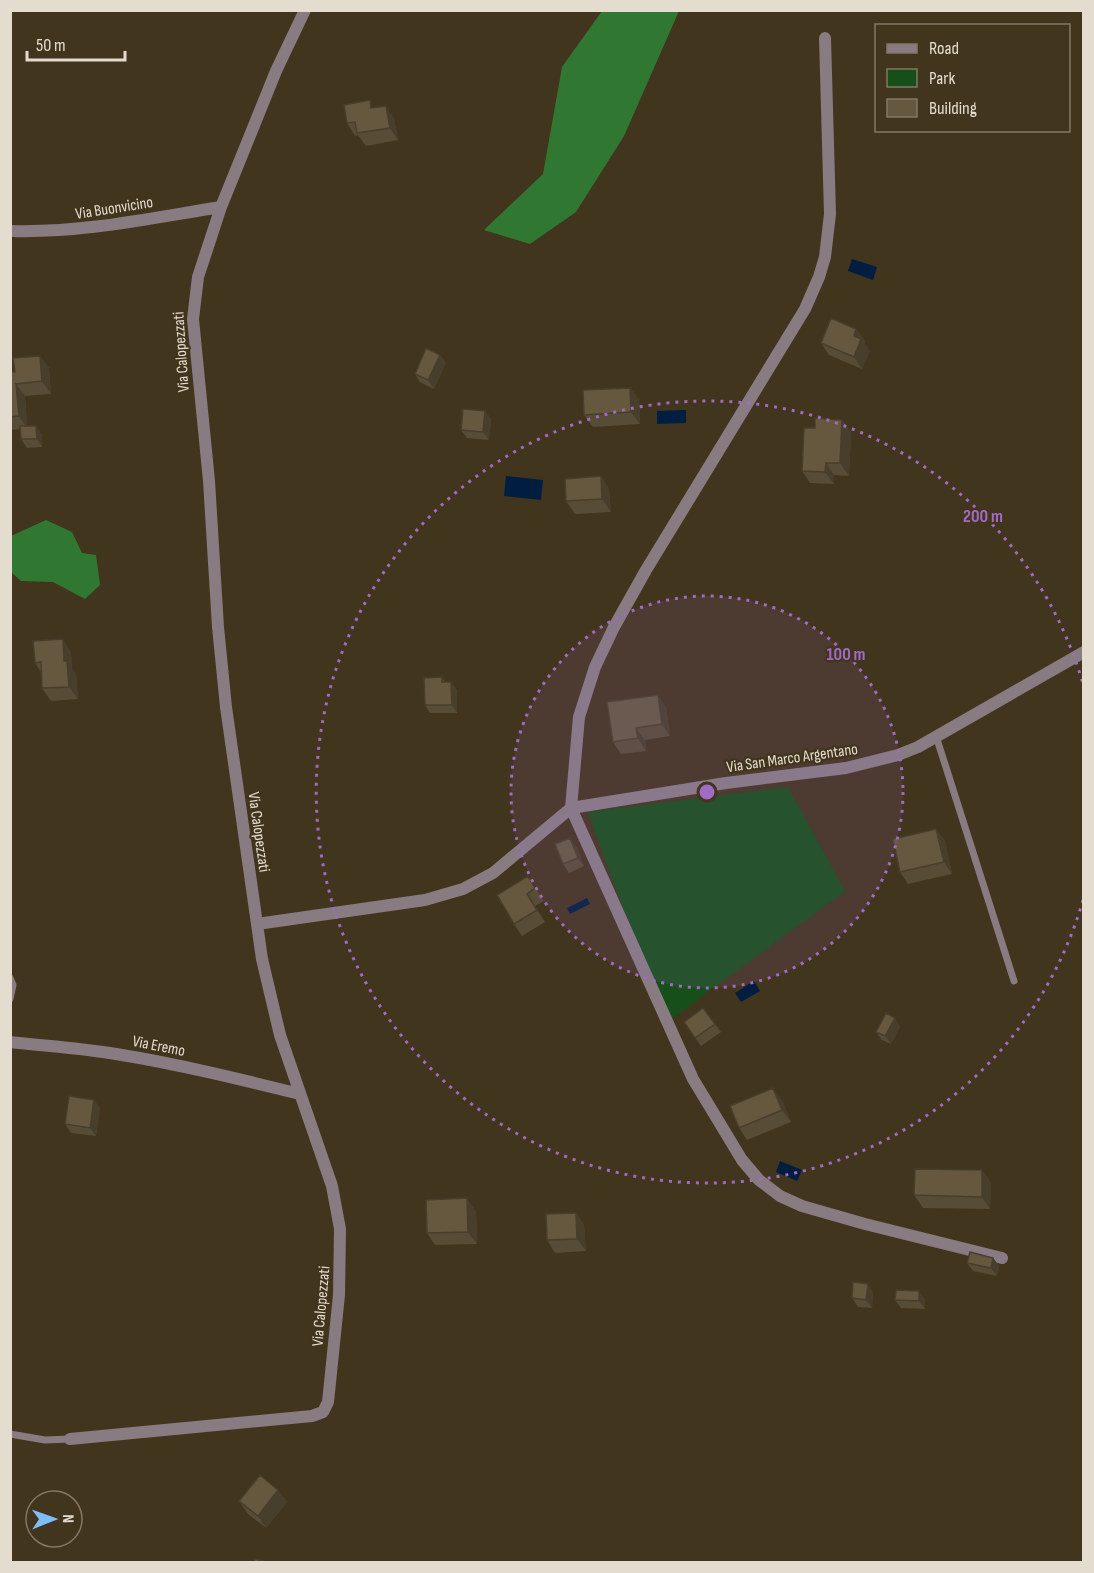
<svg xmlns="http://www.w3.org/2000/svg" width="1094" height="1573" viewBox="0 0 1094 1573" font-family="'Sofia Sans Condensed',sans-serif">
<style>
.green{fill:#174f1a}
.forest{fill:#307832}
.water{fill:#011e41}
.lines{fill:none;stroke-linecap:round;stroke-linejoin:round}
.lane{stroke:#887b82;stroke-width:7}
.street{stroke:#887b82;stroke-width:12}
.wall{fill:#574c36}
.shaded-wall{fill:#473e2c}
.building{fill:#65583f;stroke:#473e2c;stroke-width:1.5}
.ring{fill:none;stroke:#a06ac5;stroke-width:3;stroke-dasharray:3 6}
.labels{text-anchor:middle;stroke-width:4.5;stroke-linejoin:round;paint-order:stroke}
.street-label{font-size:16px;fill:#e4ddcf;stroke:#42351d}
.centre{fill:#a06ac5;stroke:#42351d;stroke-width:3}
.ring-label{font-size:18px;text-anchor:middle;font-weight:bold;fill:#a06ac5;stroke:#42351d;stroke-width:4.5;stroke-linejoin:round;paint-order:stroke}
</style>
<rect width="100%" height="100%" fill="#42351d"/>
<path class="green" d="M788,787L845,891L669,1021L617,893L588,812Z"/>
<path class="forest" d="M602,11H679L624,136L576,212L530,244L484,230L543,174L562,67Z
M46,520L72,532L82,553L96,555L100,585L85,599L53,582L21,581L11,572V536Z"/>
<path class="water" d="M852,259L877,267L873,280L848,271Z
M686,410V423L657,424V411Z
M506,476L543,480L541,500L504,496Z
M587,898L590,904L570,914L567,908Z
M754,981L760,991L741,1002L735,993Z
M780,1161L802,1170L797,1181L776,1172Z"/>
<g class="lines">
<path class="lane" d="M936,736L1014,981
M10,978L13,985L10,999
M10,1434L45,1440L70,1439"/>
<path class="street" d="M825,38L830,214L825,257L819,277L805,309L646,570L614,627L595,667L579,717L571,808L693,1079L742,1160L759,1180L780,1196L802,1206L865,1224L1002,1258
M12,231C83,233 151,218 221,207
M257,924L425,900L463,889L493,873L571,808L726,783L846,768L898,755L918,747L1084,652
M10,1042C46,1046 81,1048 116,1054C178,1064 239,1079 300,1094
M70,1439L312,1416L323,1412L328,1402L339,1295L340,1229L332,1186L280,1035L262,959L226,707L218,627L209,481L193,319L198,277L221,207L276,71L305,10"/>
</g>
<path class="wall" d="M375,108L394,118L398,140L366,146L358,135L355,136L347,123Z
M856,329L865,341L864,343L870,351L862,369L829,355L821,343Z
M440,355L446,363L434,389L420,382L415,374Z
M40,356L49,368L51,394L25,396L27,426L42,434V447L27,448L21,439V429L10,430V372H15Z
M630,388L639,400L640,424L593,427L584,415Z
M485,411L491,419L489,440L467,438L461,430Z
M842,420L851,432L849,476L834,475V484L810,483L802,471L815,428Z
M601,476L609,489L611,512L575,514L566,501Z
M71,652L72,668L76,674L78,699L51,701L42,688L41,672L35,663Z
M442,677L445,682H451L457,690V713H430L425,705Z
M666,707L670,736L645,740L646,751L621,754L613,742Z
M936,829L945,841L952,874L908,884L900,872Z
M576,846L584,866L569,873L563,864Z
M528,876L544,901L535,906L545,922L522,936L514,924Z
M703,1008L721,1032L701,1046L684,1022Z
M900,1026L891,1044L882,1040L876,1032Z
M94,1100L100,1108L96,1136L71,1133L65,1124Z
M782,1100L791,1122L747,1140L739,1128Z
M982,1170L991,1183L990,1209L923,1208L914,1195Z
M476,1211L477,1244L435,1245L427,1233Z
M576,1213L584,1225L586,1251L555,1253L547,1240Z
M993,1258L999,1266L997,1276L973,1271L967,1263Z
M873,1292L872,1308L858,1307L852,1298Z
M925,1299V1309L901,1308L895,1300Z
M278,1490L287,1502L266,1528L248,1514L239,1501Z"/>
<path class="shaded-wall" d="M386,106L394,118L398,140L390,128Z
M856,329L865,341L864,343L870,351L862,369L854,357V336Z
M440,355L446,363L434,389L428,380Z
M40,356L49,368L51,394L42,381Z
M16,384L25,396L27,428L19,416Z
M630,388L639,400L640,424L631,412Z
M485,411L491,419L489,440L483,432Z
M842,420L851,432L849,476L840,463Z
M36,426L42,434V447L37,439Z
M826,463L834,475V484L825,472Z
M601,476L609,489L611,512L602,499Z
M63,639L71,652L72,668L76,674L78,699L69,687L64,661Z
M451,682L457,690V713L452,705Z
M658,695L666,707L670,736L662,724Z
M636,728L645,740L646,751L638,738Z
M936,829L945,841L952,874L944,862Z
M570,838L576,846L584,866L578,858Z
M895,1018L900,1026L891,1044L885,1036Z
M773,1088L782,1100L791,1122L782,1110Z
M94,1100L100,1108L96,1136L90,1128Z
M982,1170L991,1183L990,1209L982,1197Z
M467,1198L476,1211L477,1244L468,1232Z
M576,1213L584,1225L586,1251L577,1239Z
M993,1258L999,1266L997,1276L991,1268Z
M868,1284L873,1292L872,1308L866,1300Z
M919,1291L925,1299V1309L919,1301Z
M278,1490L287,1502L266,1528L258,1516Z"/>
<path class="building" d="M370,100L371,108L386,106L390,128L357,133L355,122L347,123L344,105Z
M831,318L856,329L854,336L861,339L854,357L821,343Z
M426,348L440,355L428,380L415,374Z
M40,356L42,381L16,384L19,416L10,417V372H15L13,358Z
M630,388L631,412L584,415L583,390Z
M463,409L485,411L483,432L461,430Z
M815,418L842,420L840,463H826L825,472L802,471L804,428H815Z
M20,426H36L37,439H21Z
M601,476L602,499L566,501L565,479Z
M63,639L64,661H67L69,687L42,688L41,662L35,663L33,641Z
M442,677V682H451L452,705H425L424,678Z
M658,695L662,724L636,728L638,738L613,742L607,702Z
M936,829L944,862L900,872L893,839Z
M570,838L578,858L563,864L555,844Z
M528,876L535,888L527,894L537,910L514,924L497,895Z
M703,1008L715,1024L695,1038L684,1022Z
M886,1013L895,1018L885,1036L876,1032Z
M773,1088L782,1110L739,1128L730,1106Z
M69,1096L94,1100L90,1128L65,1124Z
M915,1169L982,1170V1197L914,1195Z
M467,1198L468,1232L427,1233L426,1200Z
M576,1213L577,1239L547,1240L546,1214Z
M970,1252L993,1258L991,1268L967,1263Z
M853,1282L868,1284L866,1300L852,1298Z
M896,1290L919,1291V1301L895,1300Z
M260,1475L278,1490L258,1516L239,1501Z
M255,1559L270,1563H254Z"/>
<circle cx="707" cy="792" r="196" fill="#a06ac5" fill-opacity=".12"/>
<g class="ring">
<circle cx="707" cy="792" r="196"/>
<path d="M1083 900A391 391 0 1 1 1083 684"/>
</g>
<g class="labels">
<g class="street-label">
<text transform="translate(114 207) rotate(-9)" y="6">Via Buonvicino</text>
<text transform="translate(180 352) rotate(-94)" y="6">Via Calopezzati</text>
<text transform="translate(792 757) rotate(-8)" y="6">Via San Marco Argentano</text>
<text transform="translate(260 832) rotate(82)" y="6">Via Calopezzati</text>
<text transform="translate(159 1045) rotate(11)" y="6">Via Eremo</text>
<text transform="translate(320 1306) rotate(-85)" y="6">Via Calopezzati</text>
</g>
</g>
<circle cx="707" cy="792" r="9" class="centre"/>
<g class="ring-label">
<text x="983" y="522">200 m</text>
<text x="846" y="660">100 m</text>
</g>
<rect width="1094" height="1573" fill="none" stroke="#e4ddcf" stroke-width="24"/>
<rect x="875" y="24" width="195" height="108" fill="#42351d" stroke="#837864" stroke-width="1.5"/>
<rect x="887" y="44" width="30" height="9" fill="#887b82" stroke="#837864" stroke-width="1.5"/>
<text x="929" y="54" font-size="18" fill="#e4ddcf">Road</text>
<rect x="887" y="69" width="30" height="18" fill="#174f1a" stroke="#837864" stroke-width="1.5"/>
<text x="929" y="84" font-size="18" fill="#e4ddcf">Park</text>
<rect x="887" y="99" width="30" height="18" fill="#65583f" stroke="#837864" stroke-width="1.5"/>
<text x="929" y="114" font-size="18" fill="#e4ddcf">Building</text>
<g transform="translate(54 1519) rotate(89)"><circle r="28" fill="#42351d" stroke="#837864" stroke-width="1.5"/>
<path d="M0-4.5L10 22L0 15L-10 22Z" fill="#7fbdf9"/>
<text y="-9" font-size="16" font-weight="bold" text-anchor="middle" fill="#e4ddcf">N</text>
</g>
<path d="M27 51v9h98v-9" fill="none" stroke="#e4ddcf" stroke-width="3"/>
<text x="36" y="51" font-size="18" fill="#e4ddcf" stroke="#42351d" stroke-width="4.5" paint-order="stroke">50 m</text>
</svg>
